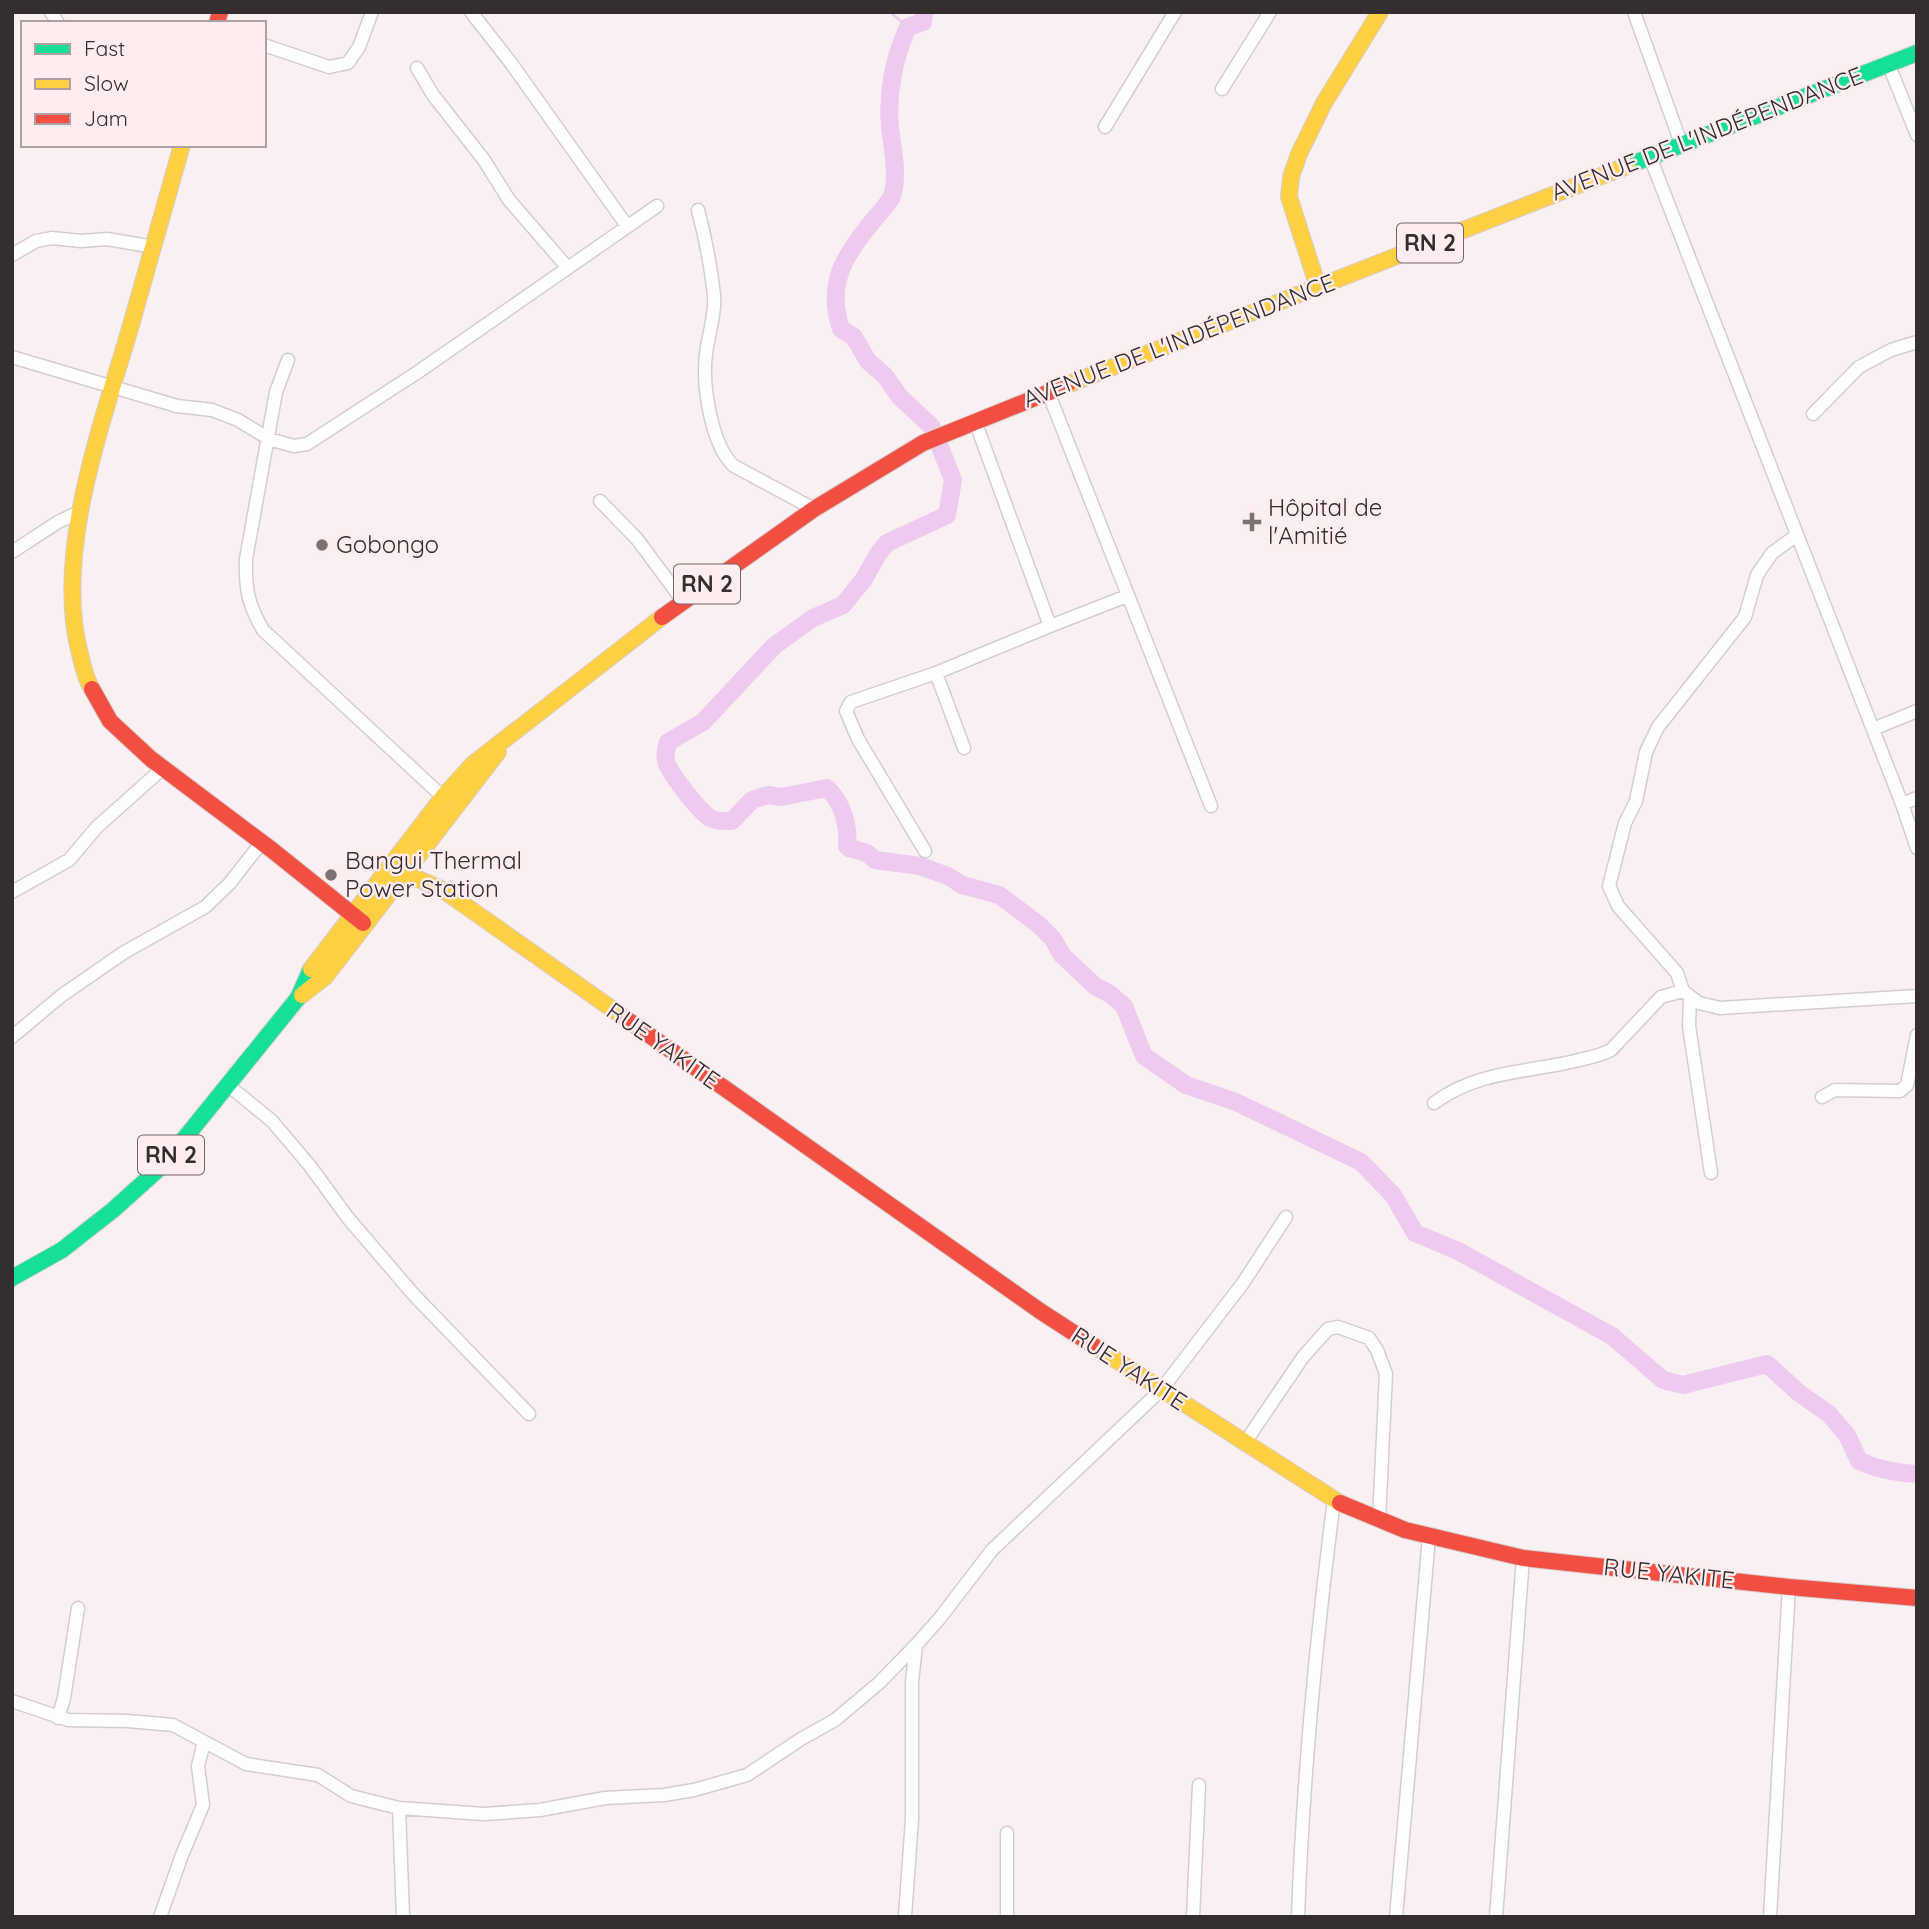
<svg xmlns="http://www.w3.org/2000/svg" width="1929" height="1929" viewBox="0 0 1929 1929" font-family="Quicksand,sans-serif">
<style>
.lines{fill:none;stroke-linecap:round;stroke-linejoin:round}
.stream{stroke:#edcaee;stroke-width:2.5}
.river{stroke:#edcaee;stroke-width:18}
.street-casing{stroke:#d4cdce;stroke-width:15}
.fast-casing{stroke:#d4cdce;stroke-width:18}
.slow-casing{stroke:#d4cdce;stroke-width:18}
.jam-casing{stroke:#d4cdce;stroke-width:18}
.street{stroke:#fefdfd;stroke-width:12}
.fast{stroke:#16e098;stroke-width:16}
.slow{stroke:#ffcf43;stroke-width:16}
.jam{stroke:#f24e42;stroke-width:16}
.poi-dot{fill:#7a7273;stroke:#feecee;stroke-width:2.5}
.labels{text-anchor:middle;stroke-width:5;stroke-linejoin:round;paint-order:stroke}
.shield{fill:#feecee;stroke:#716768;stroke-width:2}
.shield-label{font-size:23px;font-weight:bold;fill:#352e2f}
.street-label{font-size:24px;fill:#352e2f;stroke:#feecee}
.poi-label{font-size:24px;fill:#352e2f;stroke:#feecee;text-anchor:start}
</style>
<rect width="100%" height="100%" fill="#faf0f2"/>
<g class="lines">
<path class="stream" d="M890,12L908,27"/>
<path class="river" d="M924,12L923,22L908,27C894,57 887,93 890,127C892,149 899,174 892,196C888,205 878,214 872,222C844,256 826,284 841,329L854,337L868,361L885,376L900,397L932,427L953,480L947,515L887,543L878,554L864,579L843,605L813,618L774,646L703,722L668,742C666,749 664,756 667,764C672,776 699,811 710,818C717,822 725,821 732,821L752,800L768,795L781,797L827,788C843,803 849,826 847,846L849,848L867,853L875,860L920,866L948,876L962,885L999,895L1038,924L1053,939L1062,955L1095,986L1110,994L1124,1006L1144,1056L1186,1085L1236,1102L1361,1162L1393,1195L1415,1233L1458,1251L1612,1336L1663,1380L1683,1385L1767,1364L1799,1393L1829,1414L1847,1435L1859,1461C1877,1469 1896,1473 1917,1474"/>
<defs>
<path id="street" d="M51,12L58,23
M471,12L511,63L627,226
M1634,12L1682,146
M264,45L329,67L348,63L359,47L372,12
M1888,63L1917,135
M417,68L433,95L484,160L509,200L567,267
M1222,89L1270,12
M1105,127L1175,12
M1650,157L1902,804L1917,848
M698,210C705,237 711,267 714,295C716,314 708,335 706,354C702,385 711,445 734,466L814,509
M12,255L36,241L52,238L81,241L107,239L154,247
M12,357L177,406L212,410L238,420L269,439L294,446L307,444L418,372L657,206
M288,360L276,392L246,559C245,589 248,604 263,630L443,797
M1048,392L1211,806
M1813,414L1859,367L1891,350L1917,342
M600,501L637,539L683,601
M1797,535L1772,553L1757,575L1745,617L1658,727L1646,752L1636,801L1625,823L1609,886L1618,906L1677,973L1683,991L1699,1003L1720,1008L1917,996
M12,552L58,522L81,511
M1050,626L1127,596
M936,673L964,748
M1873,729L1917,711
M1902,804L1917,798
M925,851L858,739L846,711L851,702L936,673L1050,626L975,421
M12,892L69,860L97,827L162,769
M1690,998L1689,1026L1711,1173
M12,1037L61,996L123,953L205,907L229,884L262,842
M229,1086L272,1121L310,1166L348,1218L414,1295L529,1414
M1822,1097L1835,1090L1900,1091L1907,1085L1917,1035
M1434,1103C1477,1071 1524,1073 1575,1061C1587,1058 1600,1056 1611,1050L1661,997L1683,991
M1244,1444L1303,1357L1328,1329L1338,1327L1369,1338L1377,1350L1386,1374L1379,1519
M12,1701L68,1720L128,1721L173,1725L246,1764L318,1775L351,1796L399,1808L484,1814L540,1810L605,1798L664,1795L694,1790L747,1775L801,1739L835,1720L879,1683L916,1645L940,1618L992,1550L1161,1390L1243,1283L1286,1217
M58,1718L64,1698L78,1608
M399,1808L403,1917
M1007,1833V1917
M160,1917L182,1855L203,1805L198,1766L204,1742
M905,1917L912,1819V1682L916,1645
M1193,1917L1199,1785
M1298,1917C1303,1778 1316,1638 1334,1500
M1396,1917L1429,1537
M1496,1917L1523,1558
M1770,1917L1789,1587"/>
<path id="fast" d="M1627,166L1917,53
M12,1278L62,1250L113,1210L163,1165L298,998L311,969"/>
<path id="slow" d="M1318,287L1289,197L1291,177L1299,154L1324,103L1380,12
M1067,385L1627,166
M92,689C85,678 83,666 80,654C53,553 103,422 131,325C148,265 165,205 182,145
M395,865L405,873L443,890L625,1018
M311,969L443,797L473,764L662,617
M302,995L325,977L498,752
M1094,1346L1340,1503"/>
<path id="jam" d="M217,23L220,12
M662,617L814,509L923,443L1067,385
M92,689L110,721L151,759L272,850L363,923
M625,1018L1040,1311L1094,1346
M1340,1503L1405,1530L1523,1558L1789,1587L1917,1598"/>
</defs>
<use href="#street" class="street-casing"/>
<use href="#fast" class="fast-casing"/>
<use href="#slow" class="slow-casing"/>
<use href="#jam" class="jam-casing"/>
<use href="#street" class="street"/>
<use href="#fast" class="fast"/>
<use href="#slow" class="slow"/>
<use href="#jam" class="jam"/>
</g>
<g class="poi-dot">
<path d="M1248.5 511.5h7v7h7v7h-7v7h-7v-7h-7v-7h7z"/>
<circle cx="322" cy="545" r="7"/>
<circle cx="331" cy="875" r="7"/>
</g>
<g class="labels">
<g class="shield">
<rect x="1397" y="223.5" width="66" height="39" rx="5"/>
<rect x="674" y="564.5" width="66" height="39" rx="5"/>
<rect x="138" y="1135.5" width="66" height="39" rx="5"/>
</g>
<g class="shield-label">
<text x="1430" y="251">RN 2</text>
<text x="707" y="592">RN 2</text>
<text x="171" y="1163">RN 2</text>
</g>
<g class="street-label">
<text transform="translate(1707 134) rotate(-21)" y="8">AVENUE DE L'INDÉPENDANCE</text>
<text transform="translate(1179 341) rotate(-21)" y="8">AVENUE DE L'INDÉPENDANCE</text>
<text transform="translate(663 1046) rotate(35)" y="8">RUE YAKITE</text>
<text transform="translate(1129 1369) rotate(33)" y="8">RUE YAKITE</text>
<text transform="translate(1669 1574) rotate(6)" y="8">RUE YAKITE</text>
</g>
<g class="poi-label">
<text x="1268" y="516">Hôpital de<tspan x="1268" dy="28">l'Amitié</tspan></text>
<text x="336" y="553">Gobongo</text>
<text x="345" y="869">Bangui Thermal<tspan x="345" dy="28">Power Station</tspan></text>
</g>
</g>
<rect width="1929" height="1929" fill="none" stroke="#352e2f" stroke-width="28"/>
<rect x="21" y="21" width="245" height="126" fill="#feecee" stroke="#aea0a2" stroke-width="2"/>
<rect x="35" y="44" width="35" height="10" fill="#16e098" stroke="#aea0a2" stroke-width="2"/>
<text x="84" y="56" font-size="21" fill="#352e2f">Fast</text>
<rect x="35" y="79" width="35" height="10" fill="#ffcf43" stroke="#aea0a2" stroke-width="2"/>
<text x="84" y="91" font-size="21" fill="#352e2f">Slow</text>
<rect x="35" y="114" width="35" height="10" fill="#f24e42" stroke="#aea0a2" stroke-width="2"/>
<text x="84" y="126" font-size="21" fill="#352e2f">Jam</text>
</svg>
